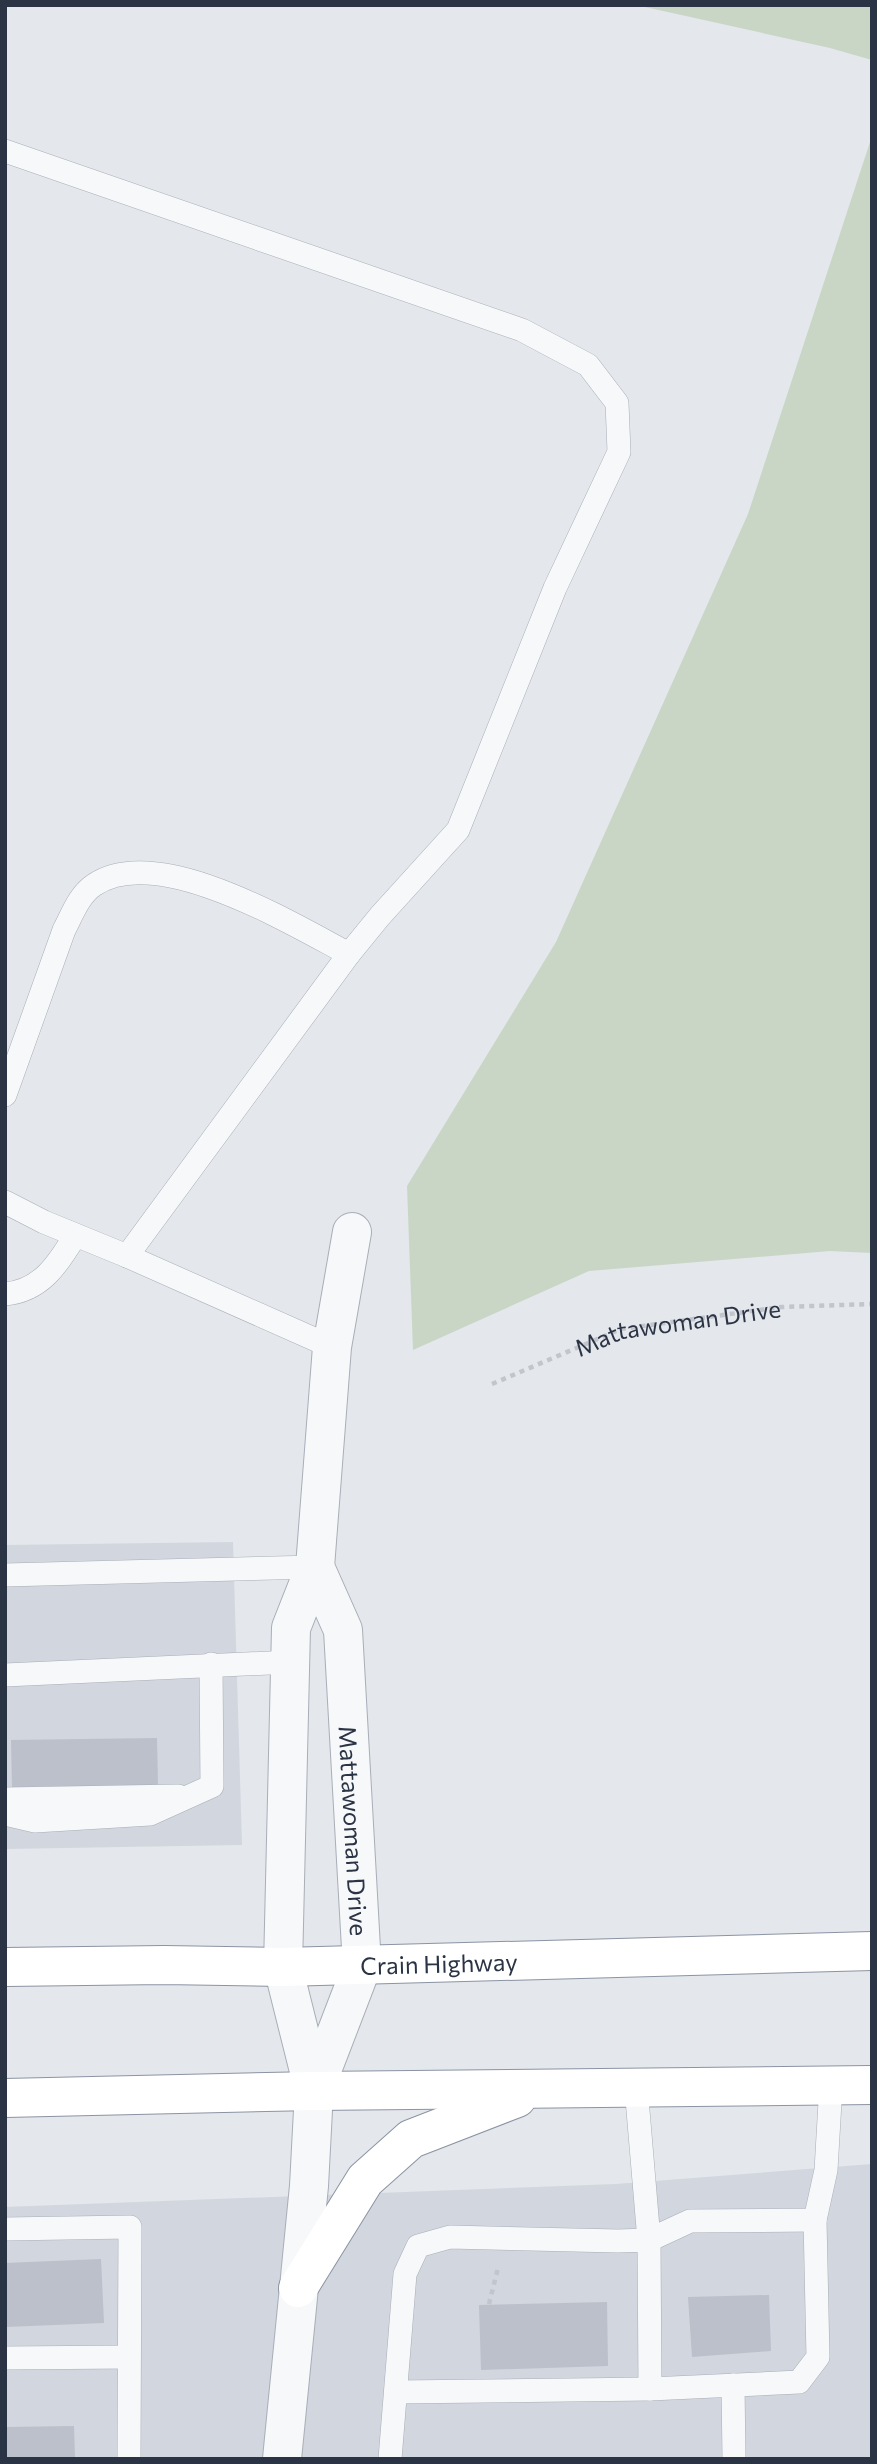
<svg xmlns="http://www.w3.org/2000/svg" width="877" height="2464" viewBox="0 0 877 2464" font-family="Commissioner,sans-serif">
	<rect width="100%" height="100%" fill="#e4e7ec"/>
	<g fill="#d2d6de">
		<polygon points="233,1542 242,1845 5,1849 5,1545"/>
		<polygon points="872,2164 872,2459 5,2459 5,2207 616,2184"/>
	</g>
	<g fill="#c9d6c5">
		<polygon points="636,5 872,5 872,60 830,48"/>
		<polygon points="872,136 872,1253 830,1251 589,1271 413,1350 407,1186 556,942 748,514"/>
	</g>
	<g fill="#bbc0ca">
		<polygon points="157,1738 158,1785 117,1786 117,1791 98,1786 12,1787 11,1740"/>
		<polygon points="101,2259 104,2323 5,2327 5,2263"/>
		<polygon points="769,2295 771,2351 692,2357 688,2297"/>
		<polygon points="607,2302 608,2366 481,2370 479,2305"/>
		<polygon points="74,2426 75,2459 5,2459 5,2427"/>
	</g>
	<g fill="none" stroke-linecap="round" stroke-linejoin="round">
		<g stroke="#a9aeb7" stroke-width="24">
			<g id="service">
				<polyline points="5,151 522,330 588,365 617,403 619,452 555,588 458,830 380,916 349,954 127,1256"/>
				<path d="M5 1095 64 930C72 915 79 895 94 885 157 842 290 923 349 954"/>
				<polyline points="5,1202 44,1222 127,1256 332,1347"/>
				<path d="M5 1294C41 1291 58 1264 75 1236"/>
				<polyline points="5,1575 315,1567"/>
				<polyline points="5,1675 291,1662"/>
				<polyline points="5,1799 178,1796"/>
				<polyline points="5,1814 35,1821 150,1814 212,1786 211,1664"/>
				<polyline points="636,2087 649,2240 690,2221 815,2220 826,2170 831,2085"/>
				<polyline points="5,2229 130,2227 129,2459"/>
				<polyline points="5,2358 129,2357"/>
				<polyline points="733,2385 734,2459"/>
				<polyline points="396,2392 650,2389"/>
				<polyline points="390,2459 405,2274 418,2246 450,2237 618,2241 649,2240 650,2389 799,2382 818,2357 815,2220"/>
			</g>
		</g>
		<g stroke="#a9aeb7" stroke-width="40">
			<g id="minor">
				<path id="s2" d="M315 1567 343 1630 362 1966"/>
				<polyline points="283,1967 291,1628 315,1567 332,1347 352,1232"/>
			</g>
		</g>
		<g stroke="#a9aeb7" stroke-width="40">
			<g id="tertiary">
				<polyline points="314,2091 362,1966"/>
				<polyline points="282,2459 309,2186 314,2091 283,1967"/>
			</g>
		</g>
		<g stroke="#8b94a3" stroke-width="40">
			<g id="trunk">
				<path id="s3" d="M5 1967 164 1965 283 1967 872 1951"/>
				<polyline points="5,2098 314,2091 872,2085"/>
				<polyline points="298,2288 365,2180 411,2139 517,2098"/>
			</g>
		</g>
		<g stroke="#c2c5cb" stroke-width="4.5" stroke-dasharray="5 5" stroke-linecap="butt">
			<path id="s1" d="M492 1384 621 1329 781 1307 872 1304"/>
			<polyline points="489,2304 498,2268"/>
		</g>
		<use href="#service" stroke="#f7f8fa" stroke-width="23"/>
		<use href="#minor" stroke="#f7f8fa" stroke-width="38"/>
		<use href="#tertiary" stroke="#f7f8fa" stroke-width="38"/>
		<use href="#trunk" stroke="#fff" stroke-width="38"/>
	</g>
	<g text-anchor="middle" dominant-baseline="central" stroke-width="5" stroke-linejoin="round" paint-order="stroke">
		<g font-size="24" fill="#2b3445" stroke="#f4f6f9">
			<text stroke="none"><textPath href="#s1" startOffset="196">Mattawoman Drive</textPath></text>
			<text stroke="none"><textPath href="#s2" startOffset="270">Mattawoman Drive</textPath></text>
			<text stroke="none"><textPath href="#s3" startOffset="434">Crain Highway</textPath></text>
		</g>
	</g>
	<rect width="877" height="2464" fill="none" stroke="#2b3445" stroke-width="14"/>
</svg>
